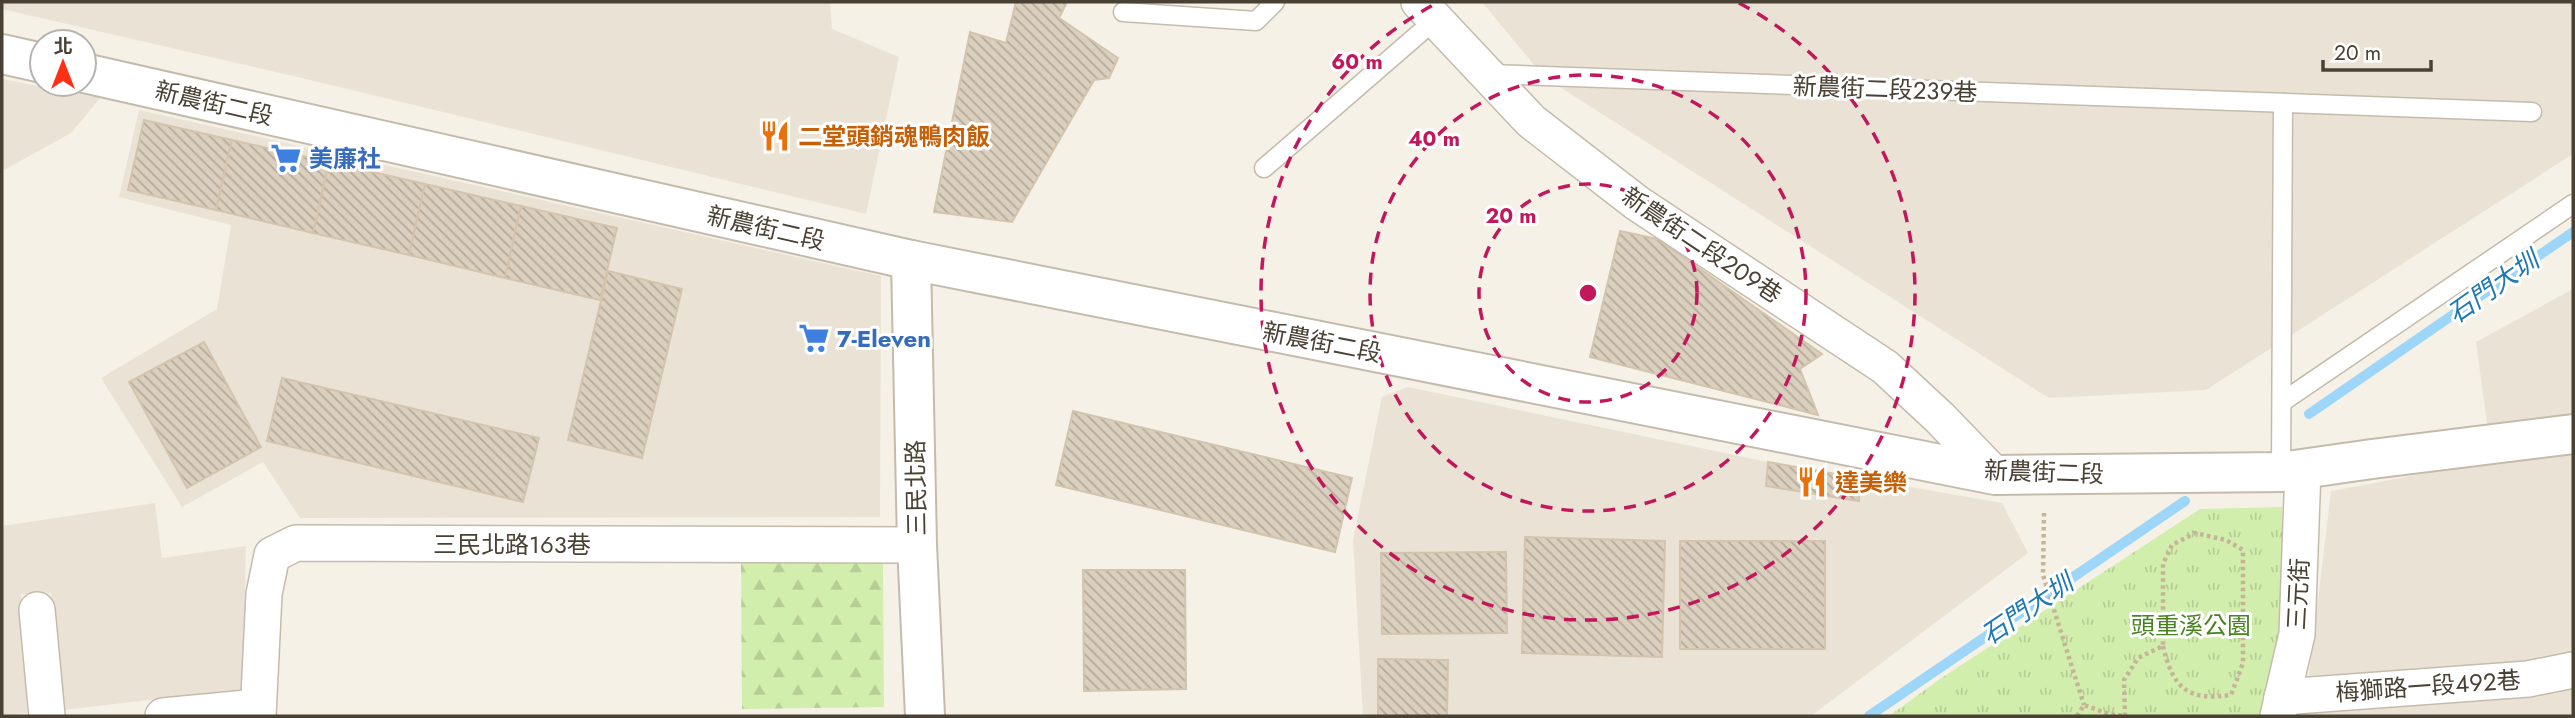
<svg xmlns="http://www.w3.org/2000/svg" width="2575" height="718" viewBox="0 0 2575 718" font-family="Jost,'Noto Sans TC',sans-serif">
	<defs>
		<pattern id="forest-firs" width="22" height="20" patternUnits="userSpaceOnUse" patternTransform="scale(1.75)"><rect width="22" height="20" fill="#d2eeac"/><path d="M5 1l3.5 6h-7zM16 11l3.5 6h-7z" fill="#b6cd95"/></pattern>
		<pattern id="park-tufts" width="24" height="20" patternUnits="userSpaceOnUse" patternTransform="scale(1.75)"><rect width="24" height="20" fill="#d2eeac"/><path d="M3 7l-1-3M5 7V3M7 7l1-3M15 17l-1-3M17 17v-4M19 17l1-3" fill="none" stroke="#b6cd95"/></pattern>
		<pattern id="building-back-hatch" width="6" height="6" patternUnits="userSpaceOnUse" patternTransform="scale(1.75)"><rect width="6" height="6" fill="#dbcfbe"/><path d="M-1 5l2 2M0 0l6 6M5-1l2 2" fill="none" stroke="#b4aa9b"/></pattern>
	</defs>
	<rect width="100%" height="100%" fill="#f5f1e7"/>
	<g fill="#eae3d5">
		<polygon points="2,2 830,2 832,29 899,57 866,214 306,79 2,9"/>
		<polygon points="1482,2 2573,2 2573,154 2206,390 2049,398 1544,77"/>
		<polygon points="2,79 100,98 71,133 2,171"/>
		<polygon points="139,110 881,276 880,517 300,518 263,462 182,507 101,378 217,309 231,225 119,197"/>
		<polygon points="2573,289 2573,716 2294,716 2309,675 2331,491 2492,461 2476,342"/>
		<polygon points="1408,387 1768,462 1766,486 1858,501 1859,478 2002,503 2028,553 1811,716 1363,716 1353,540 1382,397"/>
		<polygon points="155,503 162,558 246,546 243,689 64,710 51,593 21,594 27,713 2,715 2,526"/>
	</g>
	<polygon fill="url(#forest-firs)" points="883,562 884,707 742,709 741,563"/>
	<polygon fill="url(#park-tufts)" points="2282,507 2283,628 2279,681 2261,716 1889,716 1940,679 2200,509"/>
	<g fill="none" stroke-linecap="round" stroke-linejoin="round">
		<g stroke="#9dd6f9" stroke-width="10">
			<polyline points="2309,414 2573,232"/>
			<polyline points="1869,716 2185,501"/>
		</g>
	</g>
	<g fill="url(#building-back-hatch)" stroke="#d4c4ae" stroke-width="2">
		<polygon points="1016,2 1067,2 1059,18 1118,58 1109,78 1094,80 1012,222 934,212 970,32 1006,43"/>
		<polygon points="144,120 232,140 216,210 128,190"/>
		<polygon points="232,140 329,162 313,233 216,210"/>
		<polygon points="329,162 425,184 409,255 313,233"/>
		<polygon points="425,184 521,206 505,278 409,255"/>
		<polygon points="521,206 617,228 600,300 505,278"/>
		<polygon points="1620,231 1657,239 1822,354 1800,369 1818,415 1590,357"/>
		<polygon points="608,271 682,289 642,458 568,440"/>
		<polygon points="204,342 261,447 187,488 129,382"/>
		<polygon points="282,378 539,438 523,502 267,441"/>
		<polygon points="1073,411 1352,478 1335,552 1056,485"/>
		<polygon points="1768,462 1859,478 1859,501 1766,486"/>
		<polygon points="1525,537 1665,541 1662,657 1522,653"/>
		<rect x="1680" y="541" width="145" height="108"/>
		<polygon points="1506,552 1507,633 1382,634 1381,553"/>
		<polygon points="1083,570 1185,570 1186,689 1084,691"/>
		<polygon points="1378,659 1448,660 1447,716 1378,716"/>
	</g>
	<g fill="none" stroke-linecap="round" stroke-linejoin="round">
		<g stroke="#c5bbac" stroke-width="21">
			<g id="service">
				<polyline points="1123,12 1256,21 1275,2"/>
				<polyline points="1491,74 2532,112"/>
				<polyline points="1264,168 1436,19"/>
				<polyline points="2282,402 2573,204"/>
				<polyline points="2281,472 2283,103"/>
			</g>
		</g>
		<g stroke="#c5bbac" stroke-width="38">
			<g id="minor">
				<polyline points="1419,2 1531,121 1637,203 1885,367 1940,418 1995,475"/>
				<polyline points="37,610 47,716"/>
				<polyline points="2282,697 2528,679 2573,670"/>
				<polyline points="163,716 258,707"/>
				<polyline points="258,716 264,594 272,555 296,543 917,545"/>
				<polyline points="2278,716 2297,634 2303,469"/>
			</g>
		</g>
		<g stroke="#c5bbac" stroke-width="42">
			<g id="tertiary">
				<polyline points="2,54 42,63"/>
				<polyline points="84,73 911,260 1995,475 2281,472 2372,459 2573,434"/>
				<polyline points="911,260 917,545 925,716"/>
			</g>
		</g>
		<g stroke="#c6b498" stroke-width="4.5" stroke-dasharray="3.5 3.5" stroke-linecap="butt">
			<polyline points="2044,513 2043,575 2084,705"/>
			<polyline points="2077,716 2084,705 2109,714 2127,716"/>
			<path d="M2125 716 2124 680 2138 658 2163 646V564L2172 545 2195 533 2226 540 2243 550V663L2231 695C2188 701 2173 689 2163 646"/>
		</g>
		<use href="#service" stroke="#fff" stroke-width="18"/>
		<use href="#minor" stroke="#fff" stroke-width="35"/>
		<use href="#tertiary" stroke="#fff" stroke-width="38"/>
	</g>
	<g fill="none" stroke="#c2185b" stroke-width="3.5" stroke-dasharray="12 9">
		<circle cx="1588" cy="293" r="109"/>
		<circle cx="1588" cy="293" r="218"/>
		<path d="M1739 3A327 327 0 1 1 1437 3"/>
	</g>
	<defs>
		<g id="restaurant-bare" transform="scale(2.415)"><path d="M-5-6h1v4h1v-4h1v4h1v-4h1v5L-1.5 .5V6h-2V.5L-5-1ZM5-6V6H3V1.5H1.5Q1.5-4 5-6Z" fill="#e8710a" stroke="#fff" stroke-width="2.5" paint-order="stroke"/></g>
		<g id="supermarket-bare" transform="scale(2.415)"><path d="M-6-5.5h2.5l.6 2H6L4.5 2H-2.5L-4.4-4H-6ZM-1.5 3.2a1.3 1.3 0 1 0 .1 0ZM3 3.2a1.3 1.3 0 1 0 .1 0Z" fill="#3f7fe0" stroke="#fff" stroke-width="2.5" paint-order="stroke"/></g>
	</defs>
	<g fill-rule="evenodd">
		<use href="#restaurant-bare" x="775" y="136"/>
		<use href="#supermarket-bare" x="286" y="158"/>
		<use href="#supermarket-bare" x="814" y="338"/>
		<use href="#restaurant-bare" x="1812" y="482"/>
	</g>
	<g text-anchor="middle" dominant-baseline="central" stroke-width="6" stroke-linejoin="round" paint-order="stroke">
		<g font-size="24" fill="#4a4135" stroke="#fff">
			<text transform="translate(1885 89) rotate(2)">新農街二段239巷</text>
			<text transform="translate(214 103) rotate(13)">新農街二段</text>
			<text transform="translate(766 228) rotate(13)">新農街二段</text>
			<text transform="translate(1702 245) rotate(34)">新農街二段209巷</text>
			<text transform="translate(1322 342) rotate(11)">新農街二段</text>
			<text transform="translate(2044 472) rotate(2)">新農街二段</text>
			<text transform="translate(916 488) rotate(-91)">三民北路</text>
			<text x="512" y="544">三民北路163巷</text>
			<text transform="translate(2298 594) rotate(-87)">三元街</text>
			<text transform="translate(2428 686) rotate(-4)">梅獅路一段492巷</text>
		</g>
		<g font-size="24" font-weight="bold" fill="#c56008" stroke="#fff" text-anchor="start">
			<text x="798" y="136">二堂頭銷魂鴨肉飯</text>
			<text x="1835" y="482">達美樂</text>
		</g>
		<g font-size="24" font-weight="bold" fill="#366cbe" stroke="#fff" text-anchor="start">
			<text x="309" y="158">美廉社</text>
			<text x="837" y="338">7-Eleven</text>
		</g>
		<g font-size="24" fill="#498321" stroke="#fff">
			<text x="2191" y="625">頭重溪公園</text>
		</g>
		<g font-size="26" font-style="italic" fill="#1f78b1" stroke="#fff">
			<text transform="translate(2493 287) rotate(-35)">石門大圳</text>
			<text transform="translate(2027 609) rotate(-34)">石門大圳</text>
		</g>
	</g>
	<circle cx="1588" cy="293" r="10" fill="#c2185b" stroke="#fff" stroke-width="3.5"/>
	<g font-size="21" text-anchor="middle" font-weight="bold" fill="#c2185b" stroke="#fff" stroke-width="6" stroke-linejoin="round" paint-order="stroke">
		<text x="1357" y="69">60 m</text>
		<text x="1434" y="146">40 m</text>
		<text x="1511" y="223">20 m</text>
	</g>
	<rect width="2575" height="718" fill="none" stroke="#4a4135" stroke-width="7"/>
	<g transform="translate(63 63)"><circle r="33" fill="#ffffff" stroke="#b7b3ae" stroke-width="2"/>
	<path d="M0-5L12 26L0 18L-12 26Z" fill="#ff3115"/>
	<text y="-10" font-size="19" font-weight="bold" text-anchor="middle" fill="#4a4135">北</text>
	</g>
	<path d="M2323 60v10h108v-10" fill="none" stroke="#4a4135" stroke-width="3.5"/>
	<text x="2334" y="60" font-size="21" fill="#4a4135" stroke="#ffffff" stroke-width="5" paint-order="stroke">20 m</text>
</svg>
